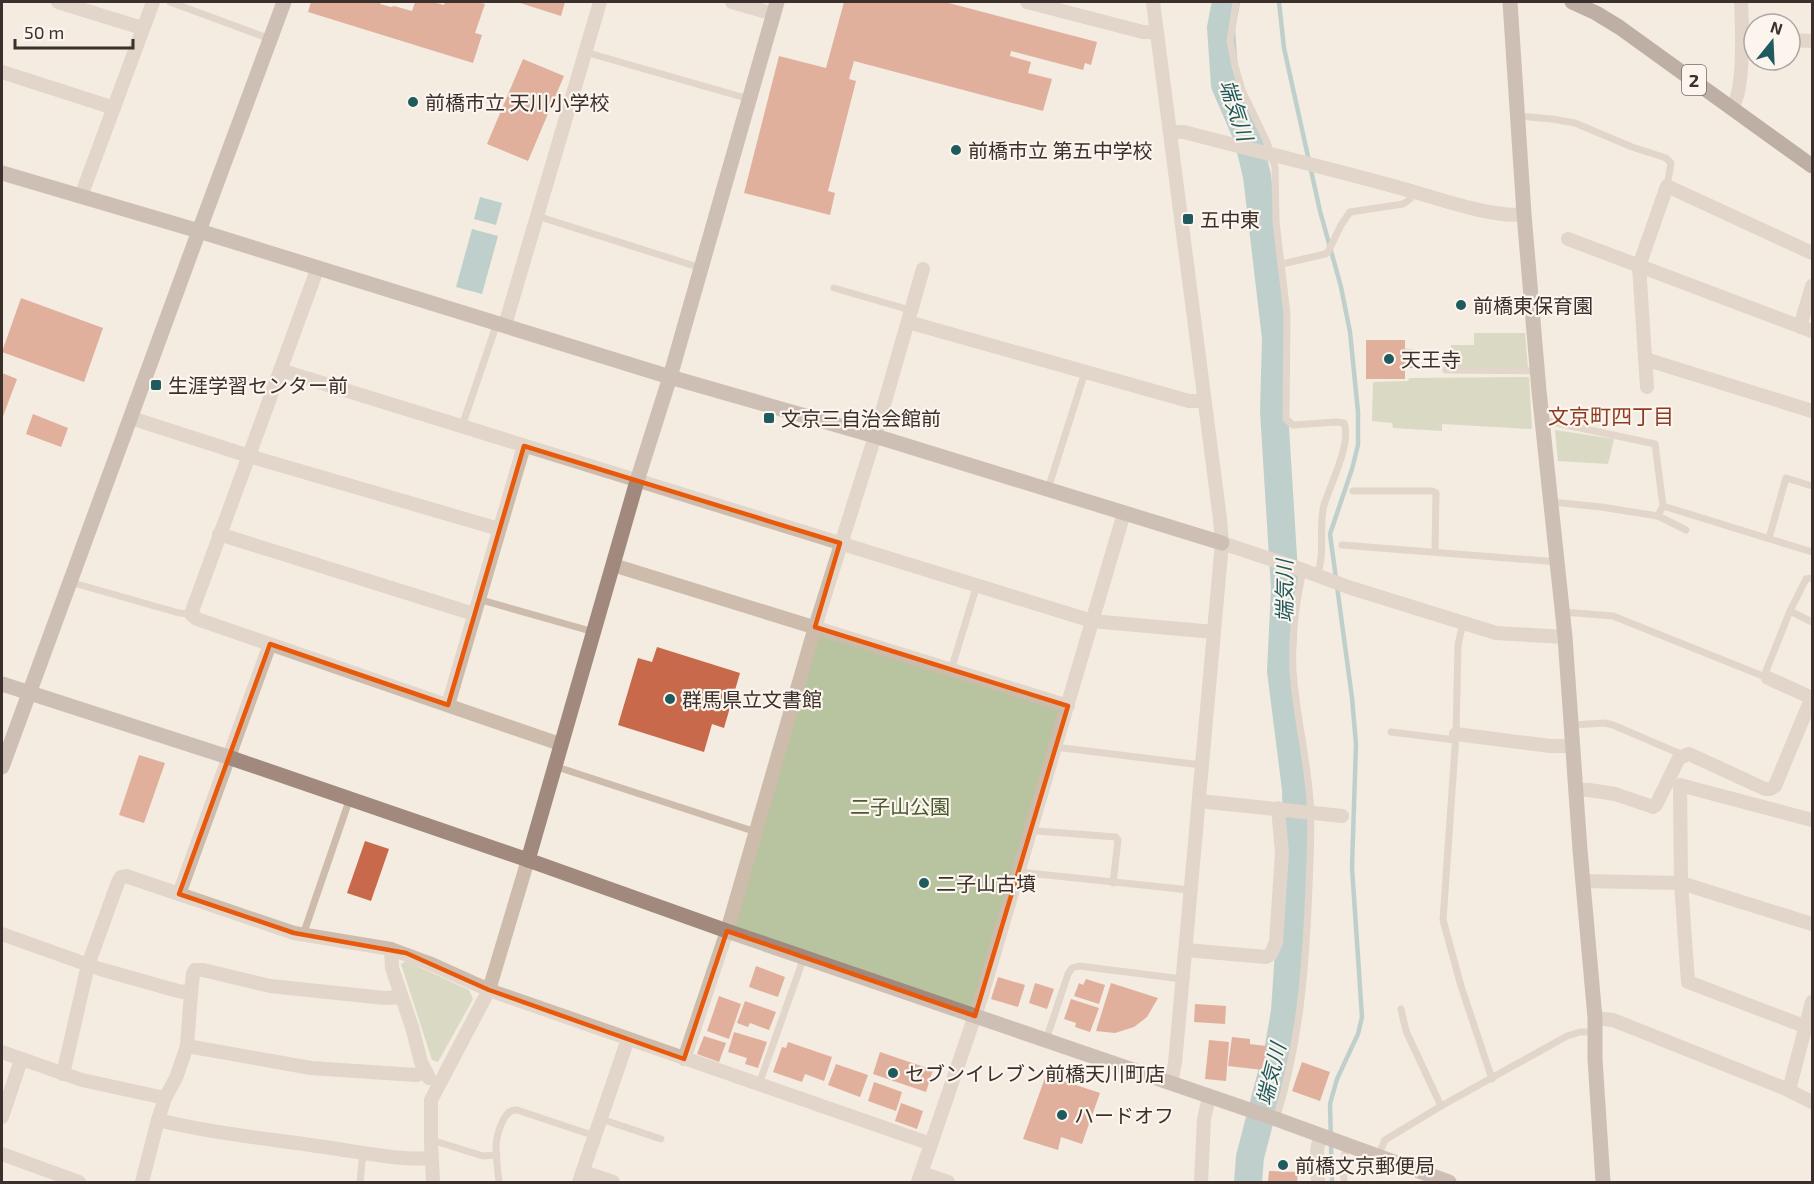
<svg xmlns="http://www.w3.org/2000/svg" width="1814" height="1184" viewBox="0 0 1814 1184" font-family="'Exo 2','Noto Sans JP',sans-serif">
	<rect width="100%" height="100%" fill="#f4ebe1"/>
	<g fill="#b8c4a0">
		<polygon points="1474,333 1525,333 1528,368 1451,367 1451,345 1474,345"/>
		<polygon points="1529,377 1532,429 1442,424 1442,431 1393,428 1392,423 1372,421 1373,382 1408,381 1409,378"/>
		<polygon points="1555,430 1614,439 1608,464 1558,461"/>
		<polygon points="815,627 1068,706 975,1016 727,931"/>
		<polygon points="406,961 469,990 473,999 438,1062 432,1060 401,964"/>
	</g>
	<g fill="#7fb0b2">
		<polygon points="480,197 502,203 496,225 474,219"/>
		<polygon points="472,229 498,236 482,294 456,287"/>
	</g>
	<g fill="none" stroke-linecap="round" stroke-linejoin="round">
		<polyline stroke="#7fb0b2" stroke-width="4.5" points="1279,2 1284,48 1320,211 1341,287 1350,332 1358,412 1358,445 1352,469 1330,534 1352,698 1356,744 1352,867 1362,1017 1358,1034 1337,1079 1330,1104 1332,1182"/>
		<polyline stroke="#7fb0b2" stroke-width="28" points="1226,2 1221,28 1225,85 1248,138 1257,176 1276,338 1274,411 1285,589 1281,671 1296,789 1297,833 1285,1011 1279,1046 1250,1157 1248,1182"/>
	</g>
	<g fill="#c8694b">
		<polygon points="311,2 381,2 380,4 391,7 394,6 412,11 415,2 433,2 444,5 445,2 477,2 485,4 475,33 482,35 473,63 308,12"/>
		<polygon points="517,2 565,2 561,16"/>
		<polygon points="844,2 945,2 1097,42 1091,65 1085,63 1083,70 1011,51 1010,56 1031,62 1028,73 1052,79 1043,111 854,61 849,79 856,81 828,191 835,193 830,215 744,193 779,56 826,68"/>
		<polygon points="523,59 564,76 528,161 487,144"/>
		<polygon points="21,298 103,328 84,382 2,352"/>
		<polygon points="1366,340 1405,340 1405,349 1413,349 1413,368 1405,368 1405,379 1366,379"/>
		<polygon points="2,373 17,379 2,419"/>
		<polygon points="33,414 68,428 61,447 26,434"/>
		<polygon points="657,647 740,673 724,728 712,724 704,752 618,725 638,658 652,662"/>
		<polygon points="139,755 165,763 144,823 119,815"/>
		<polygon points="365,841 389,849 371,901 347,893"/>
		<polygon points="756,966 785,977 778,997 749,987"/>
		<polygon points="998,977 1025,985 1018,1007 991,999"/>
		<polygon points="1086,979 1105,985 1099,1004 1074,996 1079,983 1083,985"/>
		<polygon points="1035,983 1054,989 1047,1009 1029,1003"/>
		<polygon points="1111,983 1158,998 1147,1017 1134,1027 1115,1033 1096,1031"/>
		<polygon points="719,996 741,1004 729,1039 707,1031"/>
		<polygon points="1071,999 1099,1008 1090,1032 1075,1027 1076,1023 1064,1019"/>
		<polygon points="745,1001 776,1012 769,1030 750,1023 748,1027 737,1023"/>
		<polygon points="1195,1004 1226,1006 1225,1024 1194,1022"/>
		<polygon points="734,1032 767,1042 758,1068 745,1064 747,1058 728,1052"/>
		<polygon points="704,1036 726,1043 719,1062 697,1054"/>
		<polygon points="1232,1037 1250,1039 1250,1044 1266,1046 1263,1070 1228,1066"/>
		<polygon points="1209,1040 1229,1042 1226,1081 1205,1079"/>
		<polygon points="788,1042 832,1057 824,1081 805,1074 802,1082 773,1072 782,1047 786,1048"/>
		<polygon points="880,1052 933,1070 926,1092 873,1074"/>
		<polygon points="1302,1062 1330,1072 1320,1101 1292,1091"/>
		<polygon points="836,1064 868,1075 860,1097 828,1085"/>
		<polygon points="1046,1075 1100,1093 1082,1144 1061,1137 1058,1150 1023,1139"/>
		<polygon points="874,1082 902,1092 896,1111 868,1101"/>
		<polygon points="901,1103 923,1111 917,1129 895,1121"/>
		<polygon points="1269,1171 1298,1172 1297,1182 1268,1182"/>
	</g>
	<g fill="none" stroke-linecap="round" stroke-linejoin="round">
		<g stroke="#cdbbac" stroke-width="7">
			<polyline points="170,2 270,39"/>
			<path d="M1236 2 1230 41 1235 66 1242 90 1267 142 1275 167 1276 222 1287 314 1286 419 1293 425 1337 422 1344 423C1352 443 1330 485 1324 505 1318 528 1326 553 1317 575"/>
			<polyline points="585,52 749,99"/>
			<polyline points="1518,116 1552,119 1575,123 1632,147 1666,158 1671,163 1667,186"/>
			<polyline points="537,216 701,268"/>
			<polyline points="1282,264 1325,254 1328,252 1341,225 1350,212 1403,204 1410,199 1412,191"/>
			<polyline points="834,288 910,310"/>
			<polyline points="1446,370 1538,371"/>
			<polyline points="1543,420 1655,444 1663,506"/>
			<polyline points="462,426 497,323"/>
			<polyline points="1048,489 1085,372"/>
			<polyline points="1353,491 1432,491 1436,493 1435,552"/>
			<polyline points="1552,502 1601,507 1658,516 1686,530"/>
			<polyline points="1658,516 1663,506 1812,552"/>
			<polyline points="1769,538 1786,478 1812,486"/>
			<polyline points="1342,545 1558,562"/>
			<polyline points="70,582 179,613 191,614"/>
			<polyline points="478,599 594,632"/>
			<polyline points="1790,611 1812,622"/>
			<polyline points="1563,612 1613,616 1768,678 1766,671 1790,611 1806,579 1812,578"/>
			<polyline points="1463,623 1458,645 1456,734 1443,920 1461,986 1492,1079"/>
			<polyline points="951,670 977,585"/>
			<polyline points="1572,725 1605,723 1613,725 1683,755"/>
			<polyline points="1391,732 1455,740"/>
			<polyline points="1055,747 1201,765"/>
			<polyline points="554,766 756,832"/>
			<polyline points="1031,829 1037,831 1116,837 1118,840 1113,883"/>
			<polyline points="1019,870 1028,873 1190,890"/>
			<polyline points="303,935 350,798"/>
			<polyline points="1401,1009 1406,1031 1441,1106"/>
			<polyline points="1046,1040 1068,974 1072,968 1079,966 1182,979"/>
			<polyline points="759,1084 804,957"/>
			<polyline points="601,1119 661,1139"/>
			<path d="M1276 1119C1300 1044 1306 965 1309 886 1310 857 1312 828 1310 800 1307 760 1298 722 1294 683 1290 646 1295 606 1303 570"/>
			<polyline points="431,1142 438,1142 483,1156 497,1155"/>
			<polyline points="1378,1156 1385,1140 1441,1106 1567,1036 1580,1032 1595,1032"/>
			<polyline points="360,1182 363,1152"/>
			<path d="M499 1182C498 1171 496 1160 496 1148 496 1137 503 1108 517 1110L595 1136"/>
			<polyline points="1344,1182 1343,1163 1347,1144"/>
		</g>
		<g stroke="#cdbbac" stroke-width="14">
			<polyline points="58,2 142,28"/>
			<polyline points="732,2 774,14"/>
			<polyline points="1027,2 1143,32 1157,32"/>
			<polyline points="1153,2 1220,519 1222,543 1175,1063 1171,1083"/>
			<polyline points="1790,40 1812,41"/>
			<polyline points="2,72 114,108"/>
			<path d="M1732 107C1745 91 1742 23 1741 2"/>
			<path d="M1171 132H1184C1256 151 1328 168 1400 188 1432 196 1493 219 1524 214"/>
			<polyline points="81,196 153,2"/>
			<polyline points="1568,239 1812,331"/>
			<polyline points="318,267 191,614 197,619 560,744"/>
			<polyline points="908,322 1189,401 1204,401"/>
			<polyline points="505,325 600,2"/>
			<polyline points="1800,327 1812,286"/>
			<polyline points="1645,359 1812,411"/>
			<polyline points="280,370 1092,621 1214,632"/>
			<polyline points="1647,387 1639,266 1667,186 1812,253"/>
			<polyline points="131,418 249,456 499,529"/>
			<polyline points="219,534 474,614"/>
			<polyline points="1222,543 1303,570 1348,587 1496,633 1565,637"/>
			<polyline points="613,565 1068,706"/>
			<polyline points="1768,678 1812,698"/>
			<polyline points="448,705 524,446"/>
			<polyline points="1456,734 1550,746 1573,746"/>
			<polyline points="1576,790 1589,790 1615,794 1653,807 1656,805 1679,758 1689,754 1765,789 1770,789 1775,786 1812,697"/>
			<polyline points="1199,801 1342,816"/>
			<polyline points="1812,820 1680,785 1681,883 1688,982 1812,1029"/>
			<polyline points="1583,881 1681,883 1812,924"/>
			<polyline points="179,894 270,644"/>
			<polyline points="2,934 100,969 178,991 191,993"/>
			<polyline points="391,949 392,968 412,1027 421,1062 429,1078"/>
			<polyline points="1186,950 1266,957 1271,954 1276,942 1282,853 1278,808"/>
			<polyline points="1595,1018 1613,1020 1784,1088 1812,1102"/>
			<polyline points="187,1046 311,1068 416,1075 425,1072"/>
			<polyline points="2,1052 82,1080 165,1098"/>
			<polyline points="684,1059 727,931 815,627 875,436 923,269"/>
			<polyline points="63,1074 88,965 118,882 121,877 126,876 294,933 391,949 429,963 489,990 931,1144"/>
			<polyline points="1789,1090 1812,1002"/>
			<polyline points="2,1117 21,1060"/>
			<path d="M158 1120C215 1134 273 1139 331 1148 359 1152 404 1161 431 1158"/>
			<polyline points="2,1154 79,1182"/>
			<polyline points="583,1172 613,1182"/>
			<polyline points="921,1173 948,1182"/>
			<polyline points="142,1182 158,1120 165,1098 176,1078 187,1046 191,993 193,974 195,970 203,970 270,986 385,998 401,997"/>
			<polyline points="433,1182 431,1142 431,1100 489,990 528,860"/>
			<polyline points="579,1182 628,1039"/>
			<polyline points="918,1182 982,995 1124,513"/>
			<polyline points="1201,1182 1204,1119 1209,1097"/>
			<polyline points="1318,1182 1317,1150 1320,1135"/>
		</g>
		<g stroke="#a18a7d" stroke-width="15">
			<polyline points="1510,2 1524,214 1539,391 1565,637 1580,850 1595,1018 1595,1059 1603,1182"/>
			<polyline points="2,173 199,231 284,2"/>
			<polyline points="2,684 228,757 528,860 727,931 1276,1119 1449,1182"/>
			<polyline points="2,767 199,231 670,377 875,436 1222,543"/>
			<polyline points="528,860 637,481 670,377 777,2"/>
		</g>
		<polyline stroke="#7d675c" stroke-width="15" points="1572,2 1596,13 1619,27 1812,166"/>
	</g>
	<path d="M0 0H1814V1184H0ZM524 446 840 543 815 627 1068 706 975 1016 727 931 684 1059 489 990 406 953 294 933 179 894 270 644 448 705Z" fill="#f4ebe1" fill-opacity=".55" fill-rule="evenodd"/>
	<path fill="none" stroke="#e8590c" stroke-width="4.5" stroke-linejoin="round" d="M524 446 840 543 815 627 1068 706 975 1016 727 931 684 1059 489 990 406 953 294 933 179 894 270 644 448 705Z"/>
	<g fill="#1f5a5e" stroke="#fbf5ee" stroke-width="2">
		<circle cx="413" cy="102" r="6"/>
		<circle cx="956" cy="150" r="6"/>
		<rect x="1182" y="213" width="12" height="12" rx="3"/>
		<circle cx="1461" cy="305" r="6"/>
		<circle cx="1389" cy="359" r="6"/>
		<rect x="150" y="379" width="12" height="12" rx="3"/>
		<rect x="763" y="412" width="12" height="12" rx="3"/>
		<circle cx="670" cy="699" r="6"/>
		<circle cx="924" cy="883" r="6"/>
		<circle cx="893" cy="1073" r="6"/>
		<circle cx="1062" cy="1115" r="6"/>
		<circle cx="1283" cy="1165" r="6"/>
	</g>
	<g text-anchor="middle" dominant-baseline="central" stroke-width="4.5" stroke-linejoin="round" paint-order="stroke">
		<rect fill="#fbf5ee" stroke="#756b66" stroke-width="1.5" x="1682" y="65" width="24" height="30" rx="4.5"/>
		<g font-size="18" font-weight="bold" fill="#3b302b">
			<text x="1694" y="80">2</text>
		</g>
		<g font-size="20" fill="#3b302b" stroke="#fbf5ee" text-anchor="start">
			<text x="425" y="102">前橋市立 天川小学校</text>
			<text x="968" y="150">前橋市立 第五中学校</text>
			<text x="1200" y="219">五中東</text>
			<text x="1473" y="305">前橋東保育園</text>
			<text x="1401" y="359">天王寺</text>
			<text x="168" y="385">生涯学習センター前</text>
			<text x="781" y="418">文京三自治会館前</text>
			<text x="682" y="699">群馬県立文書館</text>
			<text x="936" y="883">二子山古墳</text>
			<text x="905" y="1073">セブンイレブン前橋天川町店</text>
			<text x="1074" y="1115">ハードオフ</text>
			<text x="1295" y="1165">前橋文京郵便局</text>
		</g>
		<g font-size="20" fill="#4a5a2e" stroke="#fbf5ee">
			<text x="900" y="806">二子山公園</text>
		</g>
		<g font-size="21" font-style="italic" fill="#1f5a5e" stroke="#fbf5ee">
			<text transform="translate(1237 110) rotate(72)">端気川</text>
			<text transform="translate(1283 591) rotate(-90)">端気川</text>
			<text transform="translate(1270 1074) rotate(-76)">端気川</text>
		</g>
		<g font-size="21" fill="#8c3b22" stroke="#fbf5ee">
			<text x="1611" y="415">文京町四丁目</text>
		</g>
	</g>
	<rect width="1814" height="1184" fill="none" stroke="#3b302b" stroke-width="6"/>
	<g transform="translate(1772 42) rotate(18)"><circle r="28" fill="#fbf5ee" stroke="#aea6a0" stroke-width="1.5"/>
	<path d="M0-4.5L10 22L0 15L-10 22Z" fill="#1f5a5e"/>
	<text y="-9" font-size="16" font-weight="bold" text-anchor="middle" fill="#3b302b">N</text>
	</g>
	<path d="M15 39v9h118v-9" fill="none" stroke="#3b302b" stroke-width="3"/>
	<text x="24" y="39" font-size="18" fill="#3b302b" stroke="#fbf5ee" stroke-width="4.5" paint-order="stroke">50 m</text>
</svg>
